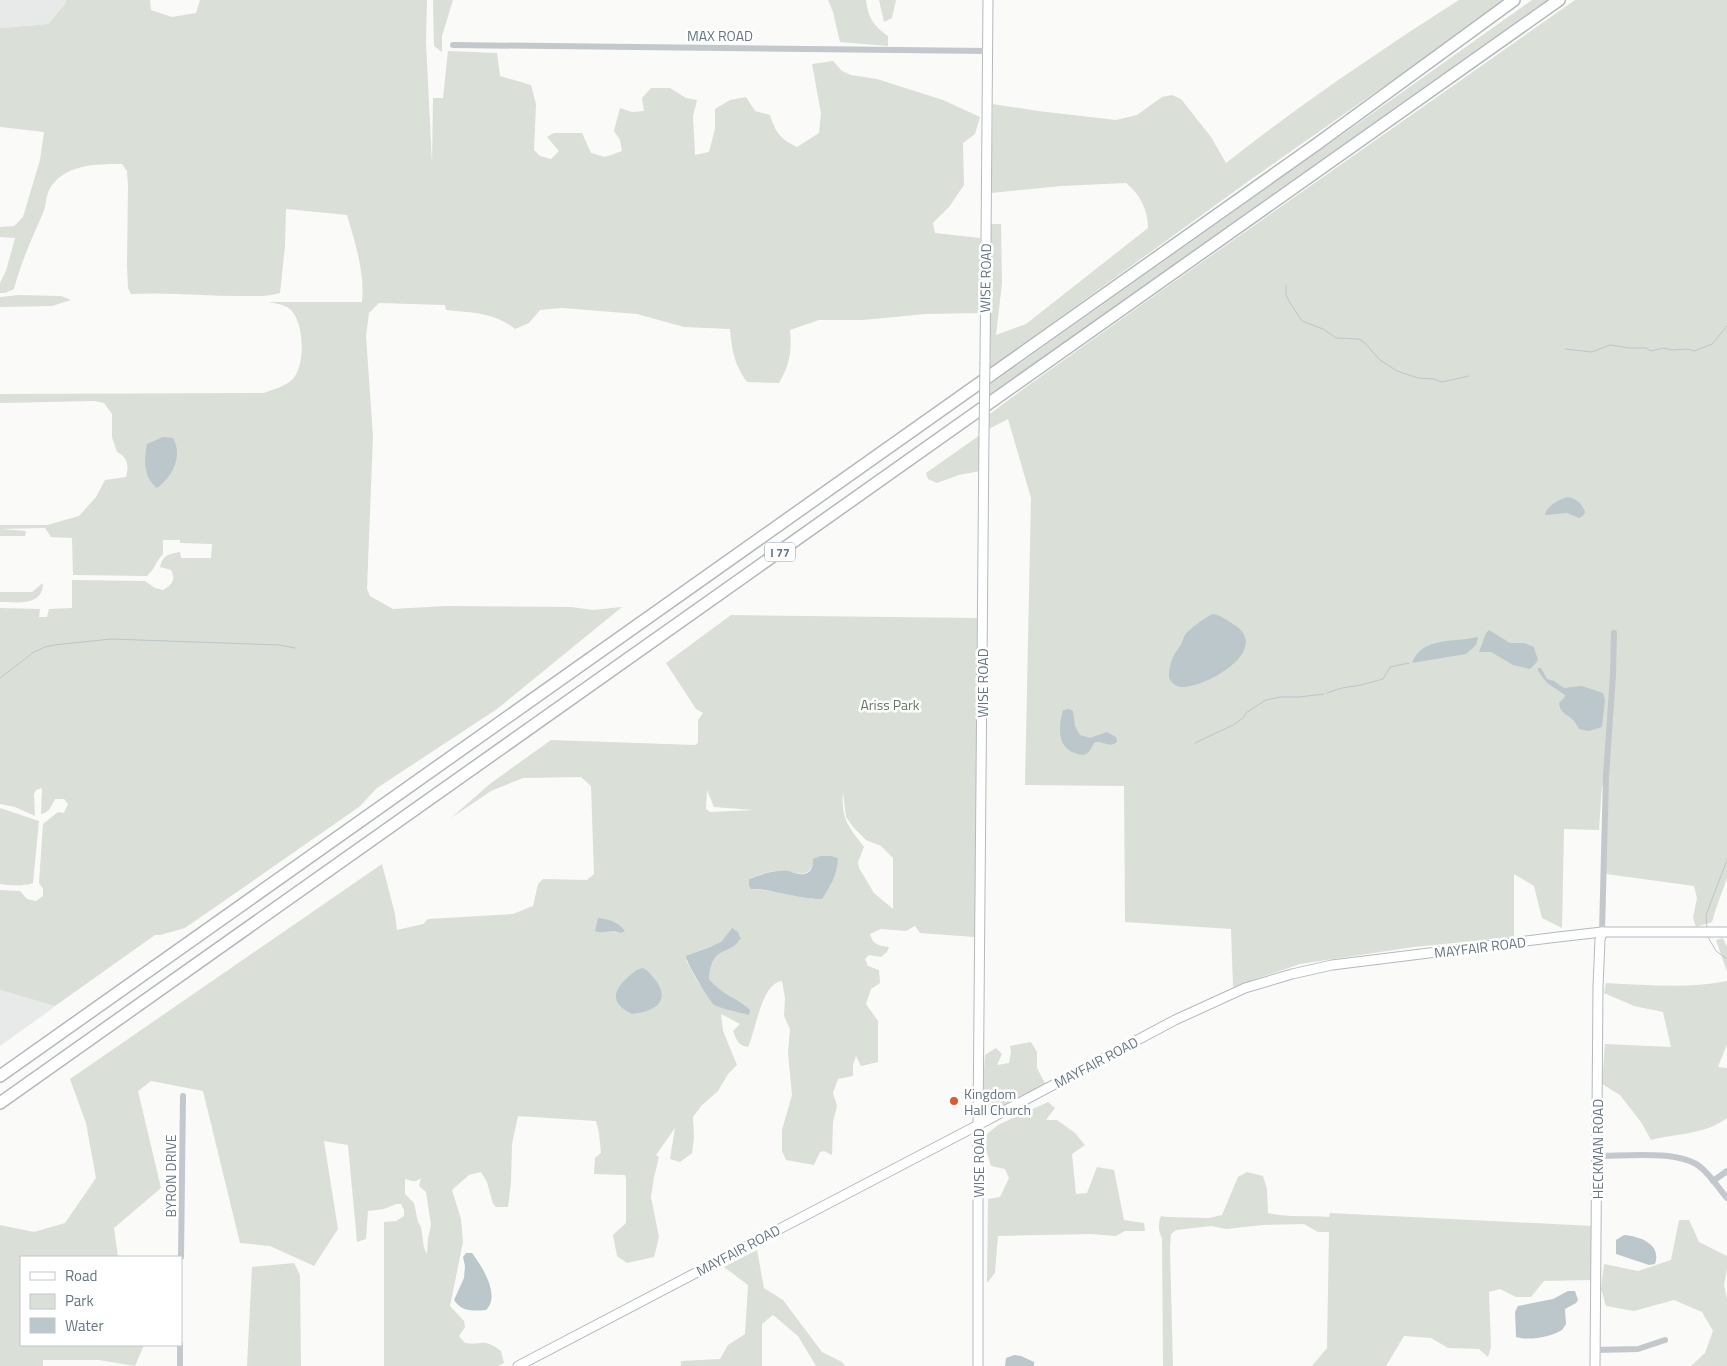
<svg xmlns="http://www.w3.org/2000/svg" width="1727" height="1366" viewBox="0 0 1727 1366" font-family="'Titillium Web',sans-serif">
	<rect width="100%" height="100%" fill="#fafaf8"/>
	<g fill="#e8e9e9">
		<polygon points="0,0 66,0 66,3 48,24 0,28"/>
		<polygon points="0,990 55,1006 53,1008 0,1046"/>
	</g>
	<g fill="#dadfd7" fill-rule="evenodd">
		<path d="M66 0H150L151 10 172 17 196 13 200 0H427L426 42 432 164 433 98H443L448 51 497 53 500 76 531 85 536 104 534 150 540 156 551 159 559 151 547 137 554 133H582L591 153 605 157 622 151 620 140 614 131 620 108 632 112 644 111 642 98 651 88H670L686 98 697 100 693 116 695 155 709 152 715 129V109L730 100 746 97 755 111 770 115C776 133 780 139 797 147L819 133 821 113 812 64 833 61 842 71 851 75 877 79 943 100 980 117 975 134 963 143 964 185 949 207 933 223 935 233 980 238 981 313 925 314 863 320H819L790 330C792 351 790 364 779 383L747 382C734 363 732 351 730 329L684 327 637 314 562 308 540 310 529 323 515 329C494 312 472 313 446 310L445 305 379 303 369 313 366 336 373 436 367 589 370 596 393 609 446 606 571 607 593 610 622 607 497 709 377 788 359 807 185 928 160 935H155L55 1006 0 990V890L20 891 27 899 36 901 43 896V889L39 883 43 824 58 812 64 813 68 804 64 799H55C52 805 49 813 41 814L42 788 36 790 34 794 35 816 15 807 0 804V608L40 609 39 617H47L49 609 72 608V580L145 581 155 588 163 590C172 585 176 580 171 570L160 567C163 555 169 554 180 552L181 558H211L212 544 180 543V540H163V554C155 562 156 568 147 576L73 575 72 538 51 537 45 528 1 529 26 531 25 536H0V525H47L79 516 96 497 105 480 126 477C129 466 128 457 117 452L112 437V414L104 403 95 401 0 403V394L264 393C274 389 286 386 293 379 306 365 305 317 287 307 281 304 273 303 268 302H362C365 273 355 242 347 215L286 209 285 246 280 293C268 297 255 296 242 296 205 296 168 292 131 294L128 288 127 266 128 186 127 171 122 164C96 164 63 164 49 190 46 197 46 206 43 213 32 238 21 262 14 289L5 293H0V283L6 271 15 238 0 237V227L14 226 23 217 31 190 40 160 44 132 0 127V28L48 24 66 3Z"/>
		<polygon points="433,0 453,0 442,36 442,52 434,46"/>
		<path d="M828 0H866C868 18 874 26 888 36V46L840 42 833 12Z"/>
		<polygon points="879,0 896,0 892,18 884,22"/>
		<path d="M1459 0H1507L1253 178 990 368V224H1001L1002 283 996 335 1026 324 1148 228C1148 210 1140 194 1126 183L1061 186 991 193 993 104 1038 111 1116 120 1137 115 1162 97 1172 95 1181 99 1211 137 1226 163C1301 104 1379 51 1459 0Z"/>
		<polygon points="1532,0 1547,0 988,396 988,386"/>
		<path d="M1575 0H1727V878C1722 893 1716 907 1712 922L1696 927 1693 918 1697 898 1694 886 1606 874 1608 794 1602 785 1599 830 1564 829 1562 928 1542 918 1534 886 1514 874V937L1414 947 1300 964 1233 987 1231 929 1125 922 1124 786 1025 785 1031 498 1008 419 987 430V416L1033 382 1168 286Z"/>
		<polygon points="19,295 61,296 71,300 52,306 0,307 0,297"/>
		<polygon points="980,435 980,471 959,475 937,483 928,479 926,473"/>
		<path d="M43 583C43 607 16 602 0 602V592H32Z"/>
		<path d="M731 615 977 618 975 937 920 933 915 926 906 931 881 929 870 934C873 945 879 946 889 947L887 952 881 957 869 955 865 959 868 966 879 970 880 983 871 989 866 1004 878 1021V1062L861 1066 856 1056 853 1065V1076L838 1079 833 1093 837 1106 833 1122 832 1155 824 1151 820 1152 814 1165 786 1160 782 1151V1130L792 1095 788 1053 790 1029 784 1016 785 998 782 981C761 983 756 1031 748 1047 738 1046 736 1039 733 1031L740 1024 721 1014 723 1031 737 1065 728 1074 718 1091 702 1105 693 1117 694 1137 692 1153 680 1162 670 1159 675 1128 656 1155 659 1157 654 1177 651 1197 659 1237 654 1257 627 1263 617 1256 613 1235 626 1223V1178L625 1175 594 1174 595 1158 601 1153 599 1133 596 1121 518 1116 512 1144 511 1182 508 1207H496L493 1204 487 1182 481 1172 469 1175 452 1190 461 1219 463 1242 450 1306 464 1321 465 1327 459 1336 465 1343C484 1346 481 1337 501 1351L504 1363 498 1366H384V1222L396 1221 404 1216V1210L401 1204H396L384 1209 368 1211 366 1239 357 1242 348 1145 324 1141 338 1229 314 1266 270 1246 240 1243 203 1091 151 1081 138 1091 161 1188 114 1228 118 1257H21V1345H144L135 1366 99 1360H43V1366H0V1225L34 1232 65 1223 96 1178 86 1123 70 1079 382 864 395 914 397 930 423 924 428 919 513 914 533 906 538 884 543 879 587 880 594 874 591 786 581 777 523 778 491 791 451 818 491 783 551 740 695 745 698 743V720L703 713 696 709 666 663ZM707 790 714 807 754 810 710 812 706 809ZM843 792 846 817 854 828 866 840 881 846 893 858V909L874 893 859 868 858 862 864 847C848 826 841 819 843 792ZM820 856H832L838 858 813 899 780 892 751 889 750 878C760 875 768 871 778 871 795 870 810 883 814 859ZM738 932 741 937C728 958 713 942 709 979L718 990 731 997 738 1012 714 1005 696 979 686 960ZM421 1178 419 1186 426 1192 431 1225 428 1238 427 1254 424 1248 421 1227 418 1222 414 1203 405 1194V1179C413 1181 414 1183 421 1178Z"/>
		<path d="M0 808 39 821 33 883C22 887 11 885 0 884Z"/>
		<polygon points="1723,938 1727,947 1727,972 1716,940"/>
		<path d="M1727 981V1044L1718 1067 1727 1068V1118C1704 1135 1677 1133 1651 1140L1641 1122 1620 1095 1602 1084 1605 1044 1671 1047 1663 1012 1634 1006 1604 993 1606 983C1646 985 1688 989 1727 981Z"/>
		<polygon points="1031,1042 1037,1052 1037,1068 1046,1085 1000,1108 987,1108 982,1098 985,1055 996,1048 1002,1054 997,1065 1009,1063 1011,1052 1010,1046"/>
		<polygon points="1048,1102 1055,1108 1046,1120 1057,1120 1075,1133 1085,1145 1072,1154 1076,1194 1087,1193 1097,1167 1114,1170 1124,1220 1144,1223 1145,1231 1125,1231 1116,1236 1090,1234 998,1236 995,1273 987,1283 988,1199 1000,1197 1009,1178 1005,1169 991,1166 986,1150 987,1134 998,1125"/>
		<path d="M1247 1172 1263 1176 1267 1189 1268 1213C1287 1218 1309 1215 1329 1217L1330 1213 1593 1226 1592 1280 1544 1281 1531 1297H1516L1500 1289 1489 1292 1491 1347 1488 1357 1479 1349 1448 1348 1431 1338 1404 1336 1386 1366H1312L1327 1348 1329 1232H1318L1304 1224 1263 1225 1226 1229 1211 1226 1176 1230 1171 1234 1170 1248 1173 1366H1163L1162 1238C1158 1231 1158 1223 1161 1216L1167 1217 1209 1218 1222 1215 1238 1177Z"/>
		<polygon points="1679,1220 1689,1220 1699,1242 1727,1256 1727,1269 1724,1285 1727,1300 1727,1366 1691,1366 1705,1353 1713,1331 1702,1312 1674,1300 1634,1311 1606,1306 1601,1289 1604,1264 1638,1271 1671,1260"/>
		<polygon points="757,1250 764,1288 783,1300 822,1352 842,1362 845,1366 816,1366 798,1336 773,1315 762,1324 762,1366 681,1366 681,1361 720,1359 728,1345 745,1334 748,1285 724,1267"/>
		<polygon points="294,1263 300,1275 301,1366 247,1366 252,1267"/>
	</g>
	<g fill="#bbc7cb">
		<path d="M163 437 173 438C183 456 173 476 157 488 143 477 144 460 147 444Z"/>
		<path d="M1568 497C1577 499 1582 504 1585 512L1583 516 1579 518 1567 513 1545 515C1546 506 1560 499 1568 497Z"/>
		<path d="M1213 614C1220 615 1227 620 1233 624 1274 649 1206 688 1181 687 1175 686 1172 683 1169 678 1169 665 1172 656 1180 646 1183 642 1183 638 1185 635 1188 630 1207 616 1213 614Z"/>
		<path d="M1489 630 1510 643H1524L1534 647C1536 660 1543 657 1530 669L1513 665 1491 652H1479L1486 633Z"/>
		<path d="M1477 637 1478 638 1476 645 1466 654 1412 663C1422 636 1454 643 1477 637Z"/>
		<path d="M1538 668H1541L1547 679 1554 681 1564 688 1582 686 1603 693 1605 700 1602 727 1589 731 1579 729C1577 726 1576 723 1574 721 1567 713 1561 715 1559 703L1564 698 1565 695 1547 683 1538 671Z"/>
		<path d="M1069 709 1073 711 1075 726 1080 735 1090 738 1107 732 1116 737 1117 742C1109 749 1103 740 1095 742 1092 746 1090 752 1086 754 1082 756 1078 754 1075 753 1056 747 1059 725 1063 710Z"/>
		<path d="M820 856H832L838 858C837 875 831 885 822 899 798 899 775 889 751 889L749 886V879C762 874 773 870 788 871 792 872 799 875 804 874 812 873 813 865 813 859Z"/>
		<path d="M598 918C609 919 618 922 625 931L621 933C610 928 606 935 595 931Z"/>
		<path d="M732 928 738 932 741 938C728 958 712 943 709 979 722 995 736 997 750 1010L749 1015C742 1013 719 1008 714 1005 709 1000 686 963 686 956L708 948 722 941Z"/>
		<path d="M643 968C649 971 653 977 657 982 671 1004 651 1012 632 1014 612 1004 611 993 627 978 632 974 636 969 643 968Z"/>
		<path d="M1624 1235C1639 1236 1662 1244 1655 1264L1649 1265 1616 1254V1240Z"/>
		<path d="M466 1253H472C482 1266 501 1296 486 1310 472 1311 462 1312 454 1300L464 1278 465 1266 463 1257Z"/>
		<path d="M1568 1291H1575L1578 1300 1576 1303 1565 1309 1566 1324 1562 1330C1551 1337 1528 1341 1516 1337L1515 1312 1518 1306 1553 1299Z"/>
		<polygon points="1014,1355 1021,1356 1034,1362 1034,1366 1005,1366 1006,1358"/>
	</g>
	<g fill="none" stroke-linecap="round" stroke-linejoin="round">
		<g stroke="#bbc7cb" stroke-width="1">
			<polyline points="1286,285 1286,295 1289,301 1302,321 1323,329 1336,338 1359,339 1365,343 1380,360 1397,371 1418,378 1434,379 1442,382 1469,376"/>
			<polyline points="1565,349 1592,352 1610,345 1630,348 1646,348 1651,351 1663,348 1672,350 1688,349 1694,351 1712,344 1727,326"/>
			<polyline points="0,678 34,652 45,647 54,645 111,639 279,645 295,648"/>
			<polyline points="1327,693 1342,688 1361,685 1383,679 1390,667 1409,663"/>
			<polyline points="1195,743 1233,725 1243,718 1247,712 1266,700 1280,697 1299,697 1324,694"/>
			<polyline points="1707,928 1706,915 1727,860"/>
			<polyline points="1708,937 1716,951 1727,959"/>
		</g>
		<g stroke="#b3babf" stroke-width="11">
			<g id="secondary">
				<polyline points="985,362 988,0"/>
				<polyline points="518,1366 978,1125 1175,1020 1245,988 1292,974 1332,965 1558,937 1602,932 1727,932"/>
				<polyline points="978,1366 978,1125 984,433"/>
				<polyline points="1595,1366 1598,986 1600,940 1602,932"/>
			</g>
		</g>
		<g stroke="#b4b9bd" stroke-width="14">
			<g id="highway">
				<polyline points="0,1076 991,375 1317,144 1514,0"/>
				<polyline points="0,1103 1559,0"/>
			</g>
		</g>
		<g stroke="#c3c8cc" stroke-width="6">
			<polyline points="453,45 987,51"/>
			<polyline points="1602,932 1606,776 1613,675 1614,633"/>
			<path d="M1597 1156C1625 1156 1677 1150 1699 1166 1711 1175 1718 1188 1727 1198"/>
			<polyline points="1713,1181 1727,1171"/>
			<polyline points="181,1257 183,1096"/>
			<polyline points="1595,1350 1638,1349 1665,1340"/>
			<polyline points="180,1366 180,1345"/>
		</g>
		<use href="#secondary" stroke="#fff" stroke-width="9"/>
		<use href="#highway" stroke="#fff" stroke-width="11"/>
		<g stroke="#b3babf" stroke-width="11" stroke-linecap="butt">
			<polyline id="secondary-bridge" points="984,433 985,362"/>
		</g>
		<use href="#secondary-bridge" stroke="#fff" stroke-width="9"/>
	</g>
	<circle fill="#e4572e" stroke="#fff" stroke-width="2" cx="954" cy="1101" r="5"/>
	<g text-anchor="middle" dominant-baseline="central" stroke-width="5" stroke-linejoin="round" paint-order="stroke">
		<rect fill="#fff" stroke="#939fa8" stroke-width="1" x="765" y="542.5" width="30" height="19" rx="4"/>
		<g font-size="12" font-weight="bold" fill="#657683">
			<text x="780" y="552">I 77</text>
		</g>
		<g font-size="14" fill="#657683" stroke="#fff">
			<text x="720" y="35">MAX ROAD</text>
			<text transform="translate(985 278) rotate(-89)">WISE ROAD</text>
			<text transform="translate(982 683) rotate(-90)">WISE ROAD</text>
			<text transform="translate(1480 947) rotate(-7)">MAYFAIR ROAD</text>
			<text transform="translate(1096 1062) rotate(-28)">MAYFAIR ROAD</text>
			<text transform="translate(1597 1149) rotate(-90)">HECKMAN ROAD</text>
			<text transform="translate(978 1163) rotate(-90)">WISE ROAD</text>
			<text transform="translate(170 1176) rotate(-90)">BYRON DRIVE</text>
			<text transform="translate(738 1250) rotate(-28)">MAYFAIR ROAD</text>
		</g>
		<g font-size="14" fill="#687a64" stroke="#fff">
			<text x="890" y="704">Ariss Park</text>
		</g>
		<g font-size="14" fill="#657683" stroke="#fff" text-anchor="start">
			<text x="964" y="1093">Kingdom<tspan x="964" dy="16">Hall Church</tspan></text>
		</g>
	</g>
	<rect x="20" y="1256" width="162" height="90" fill="#ffffff" stroke="#c1c8cd"/>
	<rect x="30" y="1272" width="25" height="8" fill="#ffffff" stroke="#c1c8cd"/>
	<text x="65" y="1281" font-size="15" fill="#657683">Road</text>
	<rect x="30" y="1294" width="25" height="15" fill="#dadfd7" stroke="#c1c8cd"/>
	<text x="65" y="1306" font-size="15" fill="#657683">Park</text>
	<rect x="30" y="1318" width="25" height="15" fill="#bbc7cb" stroke="#c1c8cd"/>
	<text x="65" y="1331" font-size="15" fill="#657683">Water</text>
</svg>
